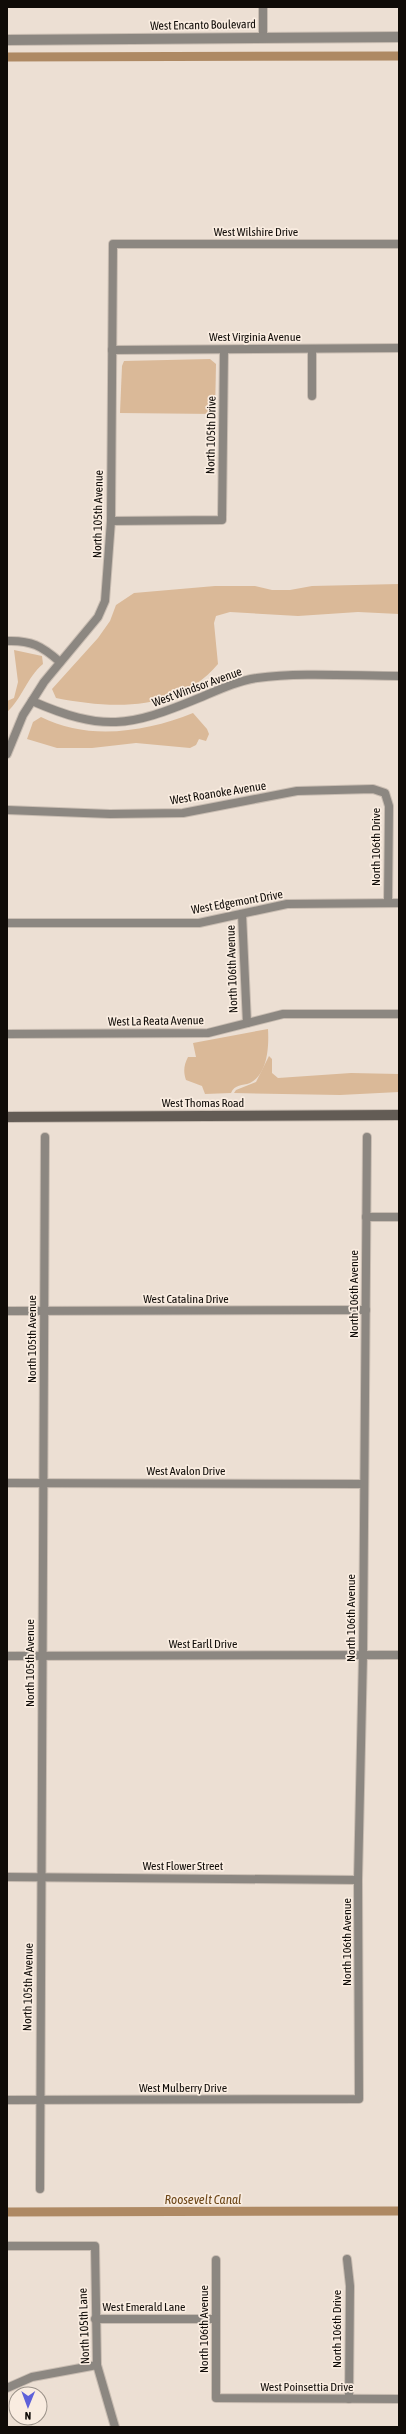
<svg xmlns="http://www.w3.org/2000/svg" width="406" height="2434" viewBox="0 0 406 2434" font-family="'Asap Condensed',sans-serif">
	<rect width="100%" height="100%" fill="#ecdfd3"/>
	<g fill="#dab998">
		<polygon points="210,359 216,364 215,414 120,413 122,366 124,361"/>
		<path d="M399 584V614L358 612 298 616 230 612 216 616 214 623 218 664C178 712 112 709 56 698L52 689 98 638 110 621 116 605 134 593 215 586H255L272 590H290L312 586Z"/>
		<path d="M14 650 42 656 43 664C27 677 22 699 7 712V701L14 698 18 682Z"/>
		<path d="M193 713 207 729 209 734 206 741 199 739 196 745 190 748 136 743 92 748H57L27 739 33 722 41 717C88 741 146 732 193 713Z"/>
		<path d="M268 1029C269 1046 268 1074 250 1083 242 1086 235 1084 231 1093L205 1094 202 1086 186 1080C183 1071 184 1065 188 1057H196L193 1043Z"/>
		<polygon points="269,1056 272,1059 272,1073 278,1078 351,1073 399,1074 399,1092 340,1095 234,1093 236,1090 256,1082"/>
	</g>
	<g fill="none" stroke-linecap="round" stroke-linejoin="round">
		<g stroke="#ae8963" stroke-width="9">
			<polyline points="7,57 399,56"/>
			<polyline points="7,2212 399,2211"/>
		</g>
		<g stroke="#c9bdb2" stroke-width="10">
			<g id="minor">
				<polyline points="263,7 263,37"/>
				<polyline points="112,350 399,348"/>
				<polyline points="312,396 312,349"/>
				<polyline points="111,521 222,520 224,350"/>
				<path d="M7 641C31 640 42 646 60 662"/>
				<path d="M32 701C103 732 129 727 199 698 218 690 237 681 257 678 300 672 355 676 399 676"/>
				<polyline points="7,754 23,715 32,701 44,682 98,617 105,601 111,521 113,244 399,244"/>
				<polyline points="7,810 110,814 183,813 297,791 373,789 385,793 389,806 388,903"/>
				<polyline points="242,914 247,1023"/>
				<polyline points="7,923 199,923 287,904 399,903"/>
				<polyline points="7,1034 208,1033 283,1014 399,1014"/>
				<polyline points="366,1217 399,1217"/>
				<polyline points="7,1311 366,1310"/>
				<polyline points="7,1483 364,1484"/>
				<polyline points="7,1656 399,1655"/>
				<polyline points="7,1877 358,1880"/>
				<polyline points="7,2100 359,2099 358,1880 363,1655 367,1137"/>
				<polyline points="40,2189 45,1137"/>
				<polyline points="7,2246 95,2246 97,2365 115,2427"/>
				<polyline points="347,2259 350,2286 349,2399"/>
				<polyline points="216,2260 216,2398 399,2399"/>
				<polyline points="95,2319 216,2319"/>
				<polyline points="7,2388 32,2377 97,2365"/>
			</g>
		</g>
		<g stroke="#c9bdb2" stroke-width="12">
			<polyline id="tertiary" points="7,40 399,37"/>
		</g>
		<g stroke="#c9bdb2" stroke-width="12">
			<polyline id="secondary" points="7,1117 399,1115"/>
		</g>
		<use href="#minor" stroke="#8c8781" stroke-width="8"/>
		<use href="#tertiary" stroke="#8c8781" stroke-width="10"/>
		<use href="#secondary" stroke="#635c55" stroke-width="10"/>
	</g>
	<g text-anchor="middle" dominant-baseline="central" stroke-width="3.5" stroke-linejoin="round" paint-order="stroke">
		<g font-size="12" fill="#0f0b07" stroke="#f9ece0">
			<text transform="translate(203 25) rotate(-1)">West Encanto Boulevard</text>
			<text x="256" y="232">West Wilshire Drive</text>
			<text x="255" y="337">West Virginia Avenue</text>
			<text transform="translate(211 435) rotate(-89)">North 105th Drive</text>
			<text transform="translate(98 514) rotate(-89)">North 105th Avenue</text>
			<text transform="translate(197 687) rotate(-20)">West Windsor Avenue</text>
			<text transform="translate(218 793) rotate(-9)">West Roanoke Avenue</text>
			<text transform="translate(376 847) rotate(-90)">North 106th Drive</text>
			<text transform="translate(237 902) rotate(-10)">West Edgemont Drive</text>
			<text transform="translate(232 969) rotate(-92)">North 106th Avenue</text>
			<text transform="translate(156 1021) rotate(-1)">West La Reata Avenue</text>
			<text x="203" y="1103">West Thomas Road</text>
			<text transform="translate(354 1294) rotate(-90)">North 106th Avenue</text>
			<text x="186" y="1299">West Catalina Drive</text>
			<text transform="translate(32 1339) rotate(-90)">North 105th Avenue</text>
			<text x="186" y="1471">West Avalon Drive</text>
			<text transform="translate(351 1618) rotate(-90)">North 106th Avenue</text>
			<text x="203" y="1644">West Earll Drive</text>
			<text transform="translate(30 1663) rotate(-90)">North 105th Avenue</text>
			<text x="183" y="1866">West Flower Street</text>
			<text transform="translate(347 1942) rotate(-90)">North 106th Avenue</text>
			<text transform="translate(28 1987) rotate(-89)">North 105th Avenue</text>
			<text x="183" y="2088">West Mulberry Drive</text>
			<text x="144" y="2307">West Emerald Lane</text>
			<text transform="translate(84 2326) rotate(-92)">North 105th Lane</text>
			<text transform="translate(204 2329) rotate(-90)">North 106th Avenue</text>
			<text transform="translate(337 2329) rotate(-90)">North 106th Drive</text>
			<text x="307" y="2387">West Poinsettia Drive</text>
		</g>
		<g font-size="13" font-style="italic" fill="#6c4617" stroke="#f9ece0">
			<text x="203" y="2199">Roosevelt Canal</text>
		</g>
	</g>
	<rect width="406" height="2434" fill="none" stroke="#0f0b07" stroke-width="16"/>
	<g transform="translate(28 2406) rotate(181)"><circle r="19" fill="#f9ece0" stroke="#9b9289"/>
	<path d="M0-3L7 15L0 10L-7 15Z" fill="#5e61d9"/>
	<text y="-6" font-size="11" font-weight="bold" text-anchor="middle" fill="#0f0b07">N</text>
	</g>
</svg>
